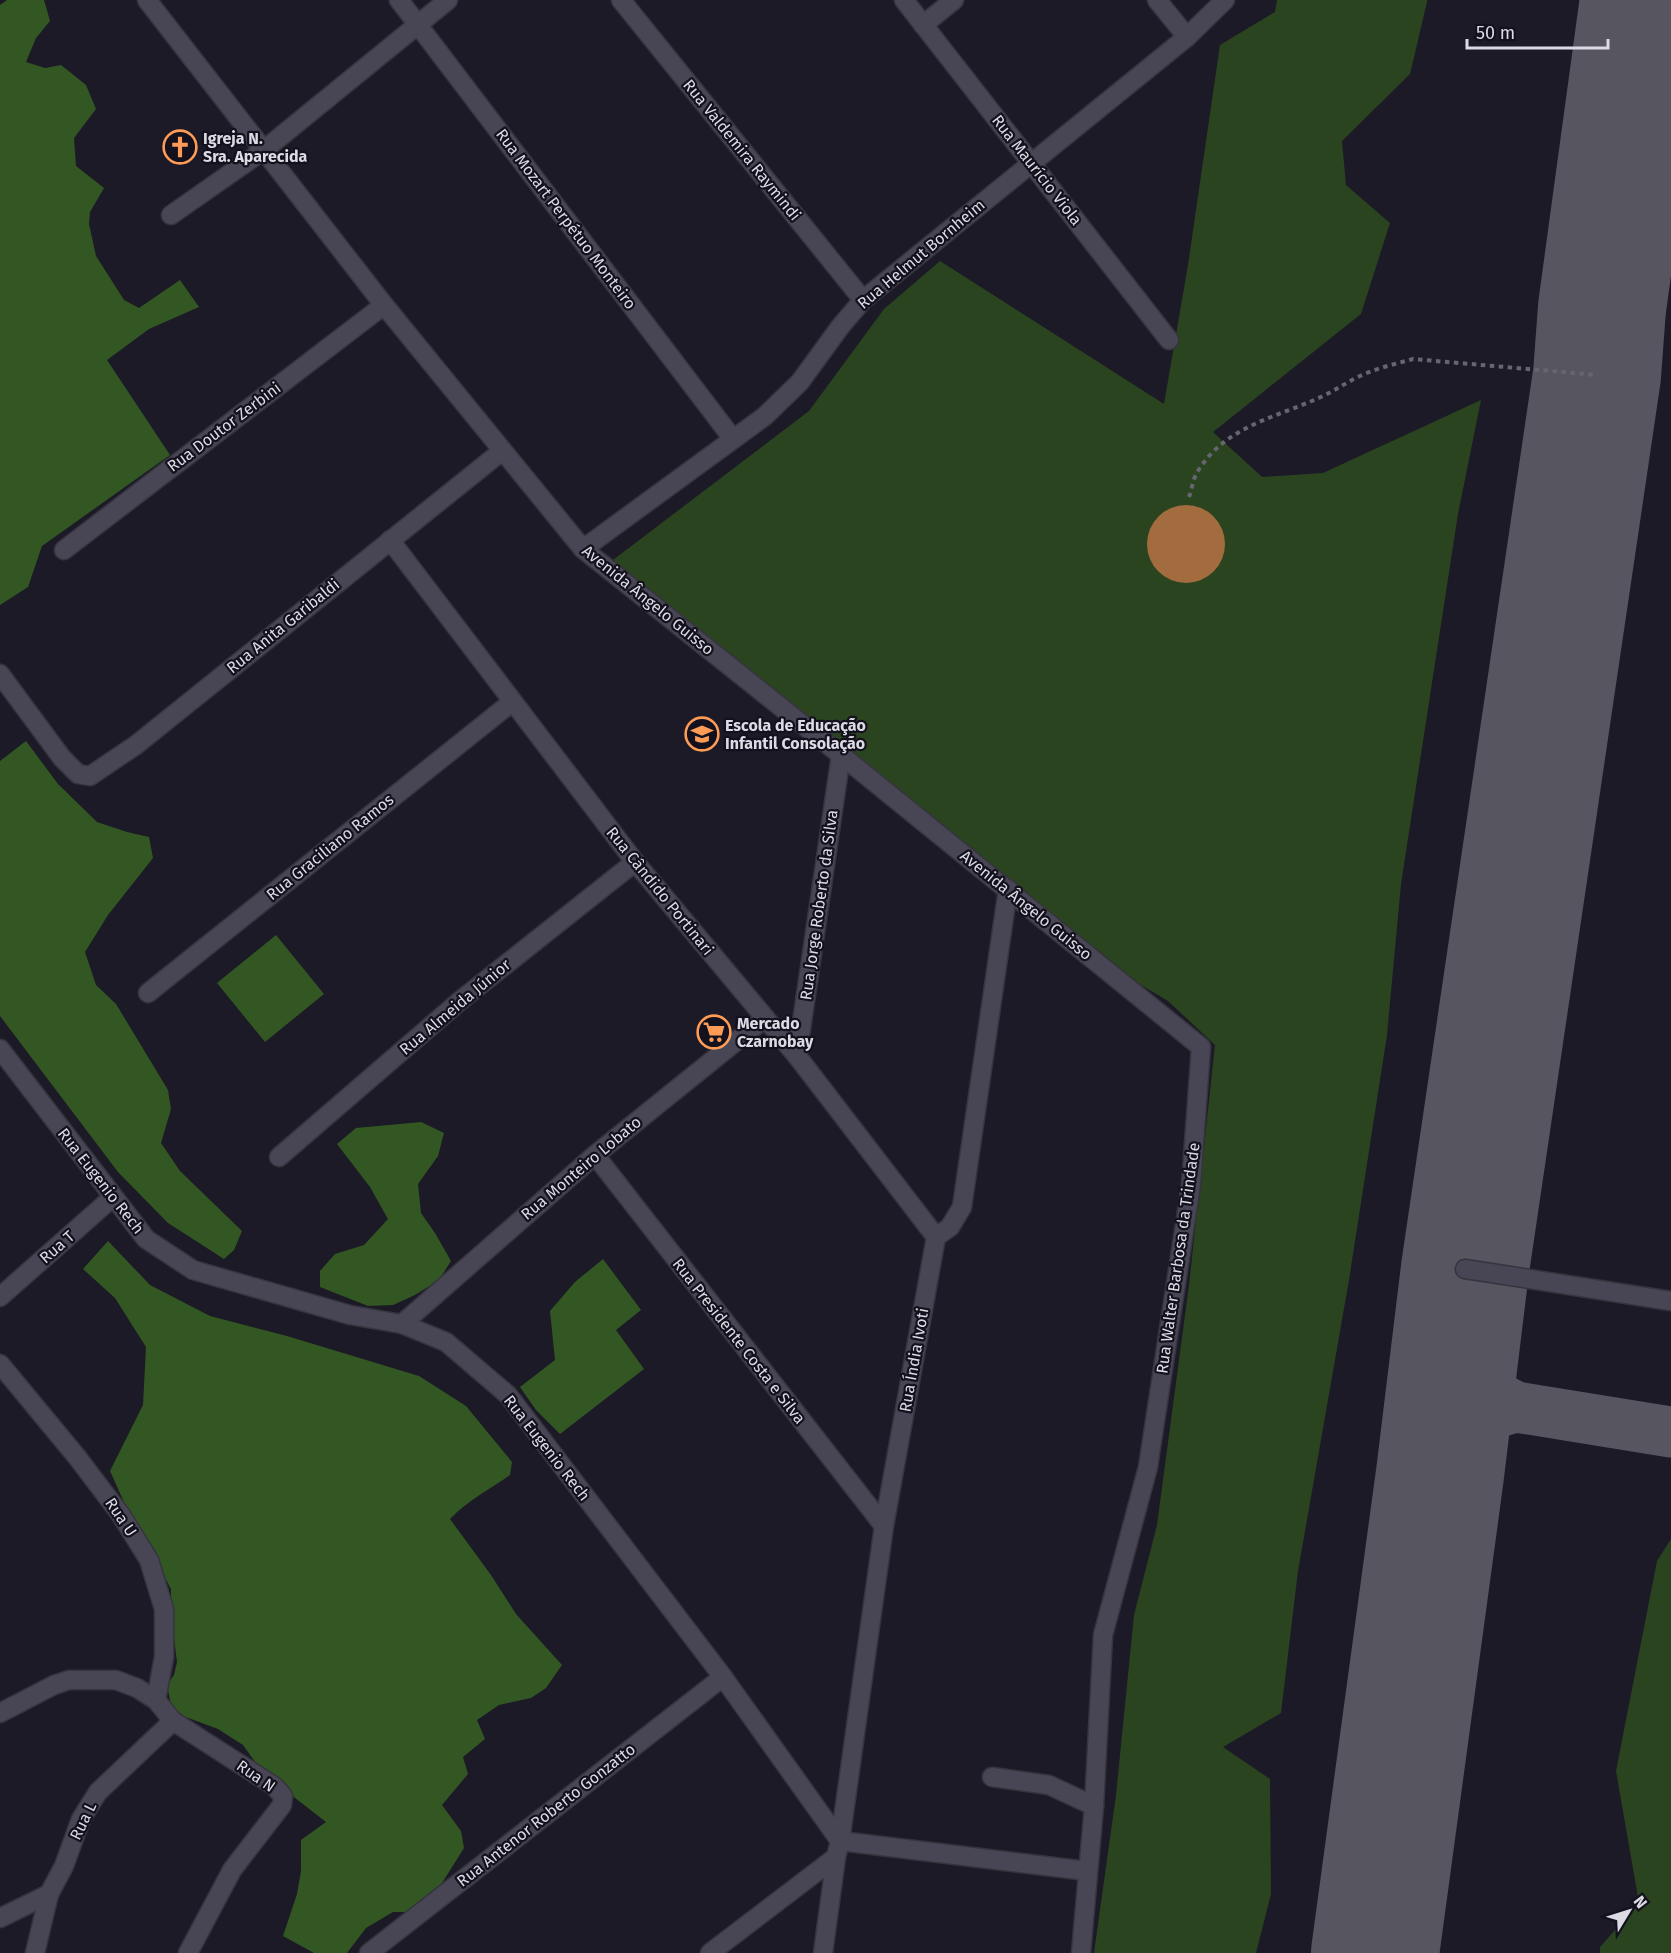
<svg xmlns="http://www.w3.org/2000/svg" width="1671" height="1953" viewBox="0 0 1671 1953" font-family="'Fira Sans',sans-serif">
	<rect width="100%" height="100%" fill="#1c1a26"/>
	<g fill="#2a4420">
		<polygon points="1277,0 1427,0 1427,2 1410,74 1342,141 1346,185 1390,223 1361,314 1213,432 1262,477 1323,473 1481,400 1458,514 1401,884 1387,1035 1349,1280 1298,1571 1281,1713 1223,1747 1270,1779 1271,1894 1256,1953 1094,1953 1116,1795 1134,1615 1157,1525 1189,1285 1215,1045 1168,1001 1141,985 613,560 809,411 884,309 940,261 1164,404 1188,265 1220,45 1275,12"/>
		<polygon points="1671,1539 1671,1953 1600,1953 1600,1947 1639,1903 1616,1771 1657,1561"/>
	</g>
	<g fill="#325723">
		<polygon points="7,0 44,0 50,21 36,38 26,62 45,68 61,65 86,85 96,109 74,138 76,166 104,188 90,212 89,224 96,256 124,300 139,308 180,280 199,307 149,329 107,360 170,455 42,546 28,587 0,605 0,5"/>
		<polygon points="26,741 58,784 97,822 127,832 149,837 153,858 108,915 85,952 96,985 116,1004 168,1090 171,1109 161,1143 180,1171 242,1231 234,1250 224,1259 168,1223 118,1172 0,1016 0,761"/>
		<polygon points="276,935 324,994 265,1042 217,983"/>
		<polygon points="421,1122 444,1133 438,1156 418,1184 421,1213 435,1233 451,1261 439,1280 415,1295 393,1305 368,1306 320,1287 320,1271 335,1254 364,1245 388,1219 370,1187 337,1144 356,1128"/>
		<path d="M108 1241 150 1285 210 1316 287 1336 419 1376 466 1406 512 1462 510 1475C489 1490 468 1500 450 1519L491 1575 516 1614 562 1665 546 1688 531 1698 499 1705 477 1720 485 1739 463 1757 468 1774 442 1805 461 1831 464 1848 437 1891 410 1912H393L366 1928 347 1953H314L283 1936 297 1894 301 1871V1840L326 1822 263 1773 243 1745 218 1729 183 1716 171 1705 167 1685 174 1675 177 1662 171 1614V1589L128 1511 110 1471 143 1405 146 1347 115 1298 83 1269Z"/>
		<polygon points="603,1259 641,1310 616,1330 644,1369 560,1434 536,1410 520,1387 555,1360 550,1311 575,1282"/>
	</g>
	<g fill="none" stroke-linecap="round" stroke-linejoin="round">
		<g stroke="#575560" stroke-width="51">
			<path d="M1624 151C1629 186 1637 218 1671 235"/>
			<path d="M1602 308C1618 273 1631 254 1671 244"/>
			<path d="M1458 1328C1466 1367 1478 1390 1516 1407L1671 1432"/>
			<path d="M1440 1474C1458 1435 1474 1417 1516 1407"/>
		</g>
		<polyline stroke="#575560" stroke-width="128" points="1375,1953 1440,1474 1465,1269 1597,375 1602,308 1644,0"/>
	</g>
	<circle fill="#a26c3f" cx="1186" cy="544" r="39"/>
	<g fill="none" stroke-linecap="round" stroke-linejoin="round">
		<g stroke="#36343e" stroke-width="21">
			<g id="minor">
				<polyline points="147,0 384,305 583,549 841,755 1201,1047 1191,1185 1148,1467 1103,1635 1094,1806 1081,1953"/>
				<polyline points="399,0 733,439"/>
				<polyline points="621,0 863,300"/>
				<polyline points="904,0 1169,340"/>
				<polyline points="1157,0 1187,37"/>
				<polyline points="923,25 954,0"/>
				<polyline points="171,215 264,150 448,0"/>
				<polyline points="390,540 635,862 797,1056 936,1237"/>
				<polyline points="583,549 765,416 800,382 840,327 863,300 1187,37 1225,0"/>
				<polyline points="64,550 384,305"/>
				<polyline points="0,674 62,758 78,774 90,776 136,745 502,451"/>
				<polyline points="148,993 512,702"/>
				<polyline points="0,1049 146,1239 193,1270 350,1315 402,1324 446,1342 508,1395 723,1677 840,1841"/>
				<polyline points="797,1056 841,755"/>
				<polyline points="595,1155 884,1526"/>
				<polyline points="279,1157 461,1000 635,862"/>
				<polyline points="1465,1269 1671,1301"/>
				<polyline points="0,1297 113,1197"/>
				<polyline points="402,1324 595,1155 765,1018"/>
				<polyline points="0,1364 77,1457 121,1515 149,1560 164,1609 164,1657 156,1700"/>
				<polyline points="0,1713 54,1685 69,1680 116,1680 137,1688 156,1700 173,1721 274,1786 283,1796 282,1805 232,1870 188,1953"/>
				<polyline points="992,1777 1049,1785 1094,1806"/>
				<polyline points="840,1841 1087,1871"/>
				<polyline points="0,1918 49,1894 64,1866 81,1819 98,1792 173,1721"/>
				<polyline points="35,1953 49,1894"/>
				<polyline points="369,1953 723,1677"/>
				<polyline points="710,1953 836,1857"/>
				<polyline points="823,1953 836,1857 840,1841 884,1526 936,1237 950,1227 962,1207 1008,889"/>
			</g>
		</g>
		<path stroke="#676570" stroke-width="4" stroke-dasharray="4.5 4.5" stroke-linecap="butt" d="M1189 497C1192 489 1193 478 1198 471 1226 425 1279 417 1323 396 1336 390 1347 382 1360 376 1377 368 1395 364 1413 359L1597 375"/>
		<use href="#minor" stroke="#484654" stroke-width="18"/>
	</g>
	<defs>
		<g id="church-ring" transform="scale(1.725)"><circle r="9.5" fill="#13111d" stroke="#fe9c57" stroke-width="1.5"/><path d="M-1.2-6h2.4v3.5h3.3v2.4h-3.3V6h-2.4V-.1h-3.3v-2.4h3.3Z" fill="#fe9c57"/></g>
		<g id="school-ring" transform="scale(1.725)"><circle r="9.5" fill="#13111d" stroke="#fe9c57" stroke-width="1.5"/><path d="M0-5L7-2L0 1L-7-2ZM-4 1L0 2.5L4 1V4Q0 6-4 4Z" fill="#fe9c57"/></g>
		<g id="supermarket-ring" transform="scale(1.725)"><circle r="9.5" fill="#13111d" stroke="#fe9c57" stroke-width="1.5"/><path d="M-6-5.5h2.5l.6 2H6L4.5 2H-2.5L-4.4-4H-6ZM-1.5 3.2a1.3 1.3 0 1 0 .1 0ZM3 3.2a1.3 1.3 0 1 0 .1 0Z" fill="#fe9c57"/></g>
	</defs>
	<g fill-rule="evenodd">
		<use href="#church-ring" x="180" y="147"/>
		<use href="#school-ring" x="702" y="734"/>
		<use href="#supermarket-ring" x="714" y="1032"/>
	</g>
	<g text-anchor="middle" dominant-baseline="central" stroke-width="4.5" stroke-linejoin="round" paint-order="stroke">
		<g font-size="16" font-weight="bold" fill="#dcdae3" stroke="#13111d" text-anchor="start">
			<text x="203" y="138">Igreja N.<tspan x="203" dy="18">Sra. Aparecida</tspan></text>
			<text x="725" y="725">Escola de Educação<tspan x="725" dy="18">Infantil Consolação</tspan></text>
			<text x="737" y="1023">Mercado<tspan x="737" dy="18">Czarnobay</tspan></text>
		</g>
		<g font-size="16" fill="#dcdae3" stroke="#13111d">
			<text transform="translate(742 150) rotate(51)">Rua Valdemira Raymindi</text>
			<text transform="translate(1037 170) rotate(52)">Rua Maurício Viola</text>
			<text transform="translate(566 219) rotate(53)">Rua Mozart Perpétuo Monteiro</text>
			<text transform="translate(921 254) rotate(-40)">Rua Helmut Bornheim</text>
			<text transform="translate(224 427) rotate(-37)">Rua Doutor Zerbini</text>
			<text transform="translate(648 600) rotate(39)">Avenida Ângelo Guisso</text>
			<text transform="translate(283 626) rotate(-39)">Rua Anita Garibaldi</text>
			<text transform="translate(330 847) rotate(-39)">Rua Graciliano Ramos</text>
			<text transform="translate(660 891) rotate(51)">Rua Cândido Portinari</text>
			<text transform="translate(819 905) rotate(-82)">Rua Jorge Roberto da Silva</text>
			<text transform="translate(1026 905) rotate(39)">Avenida Ângelo Guisso</text>
			<text transform="translate(455 1007) rotate(-40)">Rua Almeida Júnior</text>
			<text transform="translate(581 1168) rotate(-40)">Rua Monteiro Lobato</text>
			<text transform="translate(101 1181) rotate(52)">Rua Eugenio Rech</text>
			<text transform="translate(57 1247) rotate(-41)">Rua T</text>
			<text transform="translate(1178 1258) rotate(-82)">Rua Walter Barbosa da Trindade</text>
			<text transform="translate(739 1341) rotate(52)">Rua Presidente Costa e Silva</text>
			<text transform="translate(914 1360) rotate(-80)">Rua Índia Ivoti</text>
			<text transform="translate(547 1448) rotate(52)">Rua Eugenio Rech</text>
			<text transform="translate(121 1517) rotate(56)">Rua U</text>
			<text transform="translate(256 1776) rotate(35)">Rua N</text>
			<text transform="translate(546 1815) rotate(-38)">Rua Antenor Roberto Gonzatto</text>
			<text transform="translate(83 1821) rotate(-64)">Rua L</text>
		</g>
	</g>
	<g transform="translate(1629 1911) rotate(52)" stroke="#13111d" stroke-width="4.5" paint-order="stroke">
	<path d="M0-4.5L10 22L0 15L-10 22Z" fill="#dcdae3"/>
	<text y="-9" font-size="16" font-weight="bold" text-anchor="middle" fill="#dcdae3">N</text>
	</g>
	<path d="M1467 39v9h141v-9" fill="none" stroke="#dcdae3" stroke-width="3"/>
	<text x="1476" y="39" font-size="18" fill="#dcdae3" stroke="#13111d" stroke-width="4.5" paint-order="stroke">50 m</text>
</svg>
